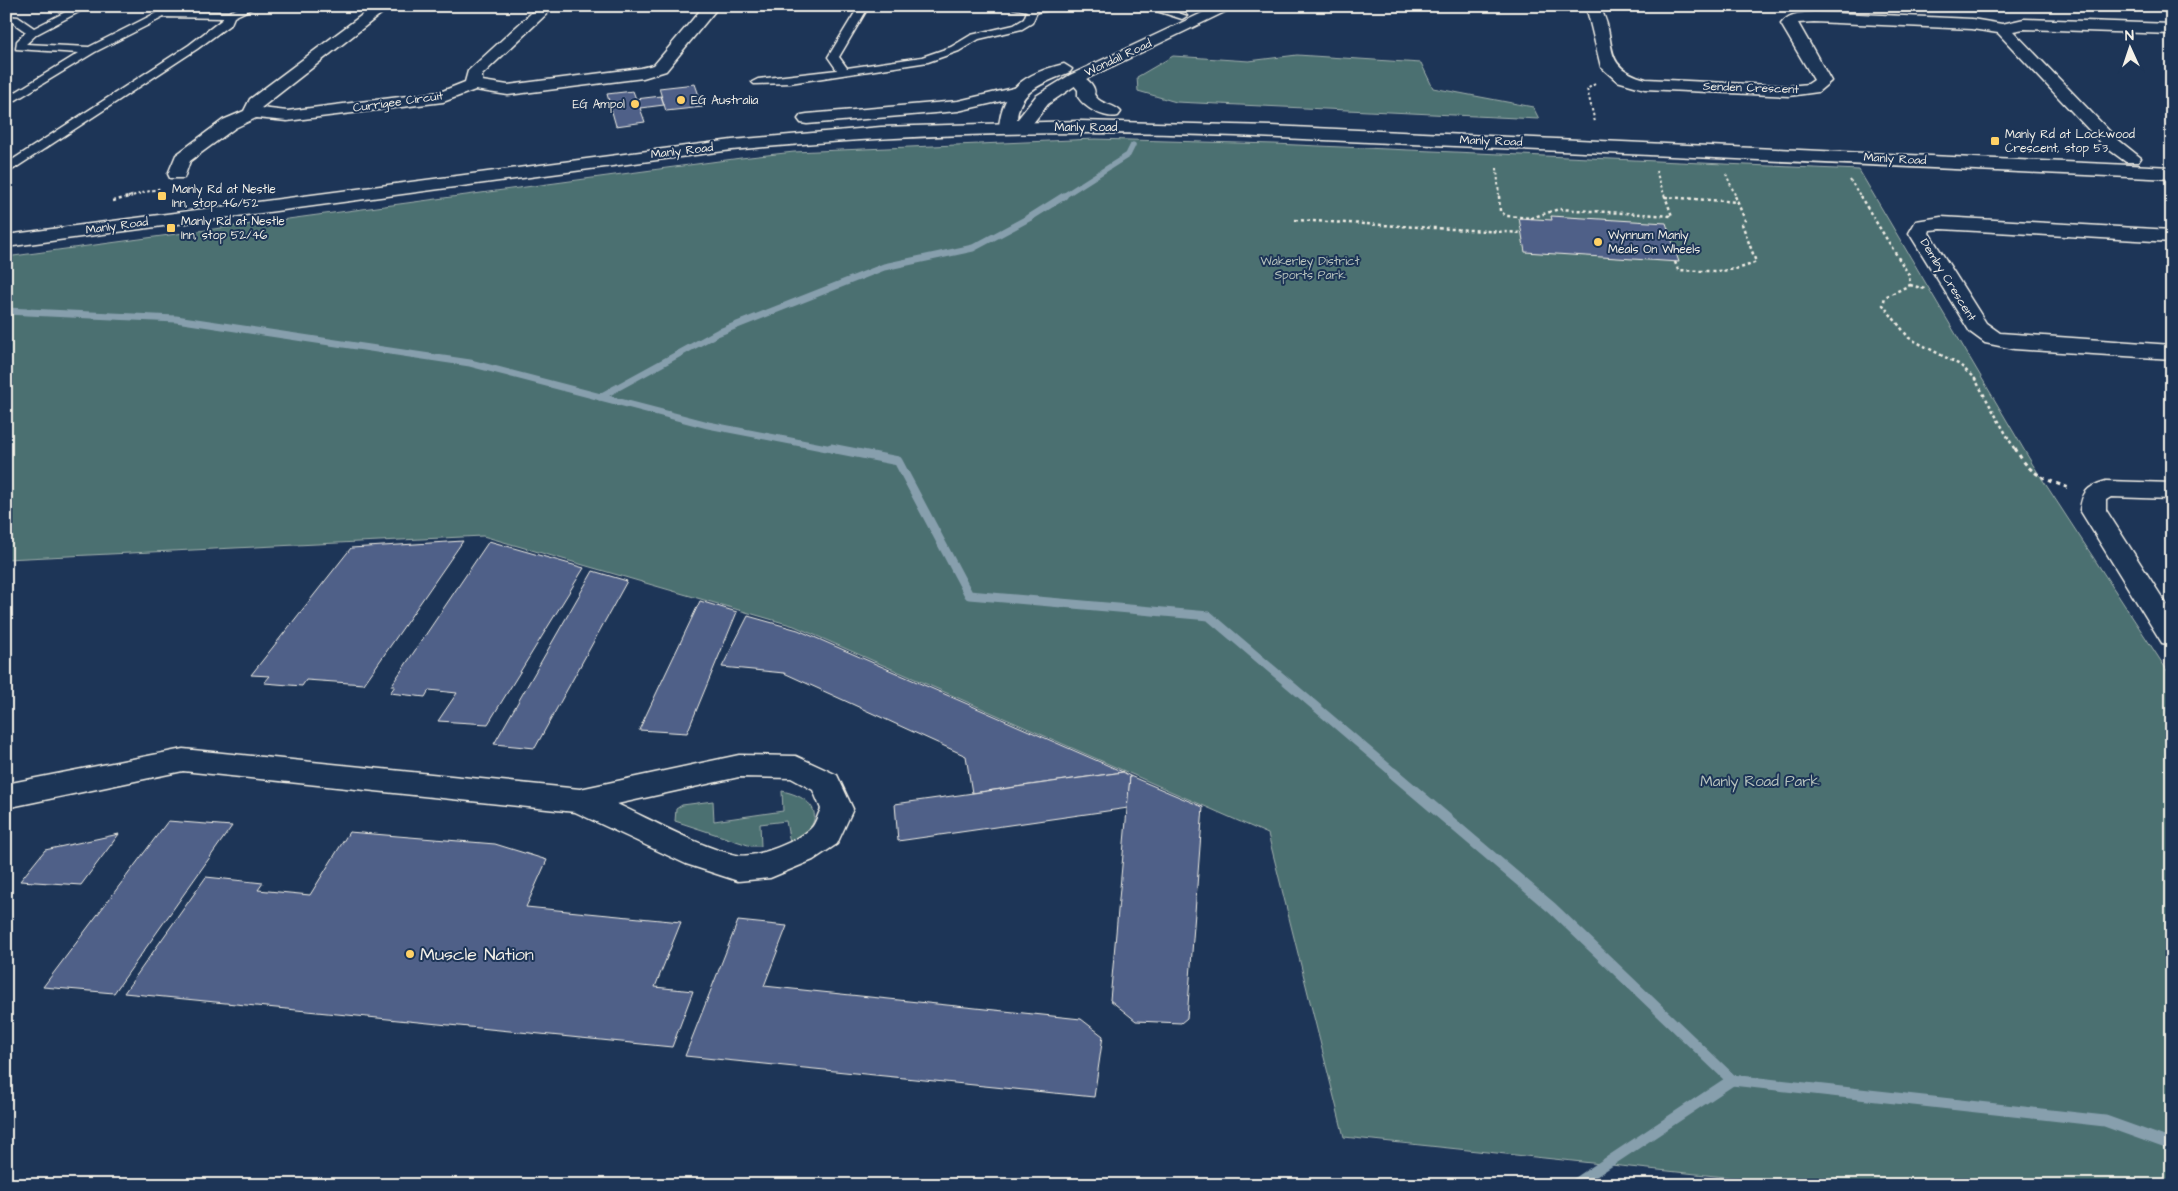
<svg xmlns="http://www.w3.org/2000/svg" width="2178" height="1191" viewBox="0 0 2178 1191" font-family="'Architects Daughter',sans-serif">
	<rect width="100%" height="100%" fill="#1d3557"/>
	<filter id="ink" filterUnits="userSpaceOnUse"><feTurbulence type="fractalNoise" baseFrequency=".02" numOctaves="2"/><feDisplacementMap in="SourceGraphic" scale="10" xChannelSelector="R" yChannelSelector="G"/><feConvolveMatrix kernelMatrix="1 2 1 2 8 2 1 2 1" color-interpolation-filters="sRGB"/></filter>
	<g filter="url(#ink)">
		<g fill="#4b6f71" stroke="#a0b0ac">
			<polygon points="1297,55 1421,63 1433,88 1533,107 1539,119 1176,102 1138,91 1137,77 1173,56 1249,61"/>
			<polygon points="1095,139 1274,144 1859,170 2033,465 2172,678 2172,1185 1801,1185 1344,1137 1268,834 794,626 483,536 6,559 6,257 741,158 794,152"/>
			<path d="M782 791C821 799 826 825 790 843L786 821 760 824 761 846H751L675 821 676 809 682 805 713 801 714 821 783 811Z"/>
		</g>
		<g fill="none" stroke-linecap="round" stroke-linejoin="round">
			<polyline stroke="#879fad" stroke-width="5.5" points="1062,197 1128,155 1133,145"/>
			<g stroke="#879fad" stroke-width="7">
				<polyline points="6,311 176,319 470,363 708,425 837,450"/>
				<polyline points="600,397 717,333 884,267 973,248 1029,218 1064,196"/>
			</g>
			<polyline stroke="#879fad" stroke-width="9" points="831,448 898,461 969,595 1209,616 1395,774"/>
			<g stroke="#879fad" stroke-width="11">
				<polyline points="1393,773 1552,908 1732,1080 2105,1121 2172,1145"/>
				<polyline points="1574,1185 1732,1080"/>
			</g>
		</g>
		<g fill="#4f6188" stroke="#f4f1e8">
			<polygon points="695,84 703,107 666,111 659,88"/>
			<polygon points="633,91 636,99 661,96 664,105 640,108 645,122 616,126 607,94"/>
			<polygon points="1551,216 1666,223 1679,262 1525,252 1519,218 1552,220"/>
			<polygon points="463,541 364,684 306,680 302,686 264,683 270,676 251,675 351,548"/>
			<polygon points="489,541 584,568 488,724 438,721 457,693 429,690 425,697 390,693 395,686 391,686"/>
			<polygon points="593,571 627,581 535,748 494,744"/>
			<polygon points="700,601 737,612 687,733 639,730"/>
			<polygon points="748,616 798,630 1123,772 972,793 966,756 784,673 722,667"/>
			<polygon points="1123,772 1130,776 1128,808 898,841 895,804"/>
			<polygon points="1130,776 1203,807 1187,1018 1181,1023 1136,1021 1110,1000"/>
			<polygon points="168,821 232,826 114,993 43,987"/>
			<polygon points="349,832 495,844 547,860 526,907 681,922 655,987 693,991 672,1047 124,993 206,877 263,883 258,890 310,895"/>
			<polygon points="119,834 81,885 20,881 45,850"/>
			<polygon points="738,921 787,926 764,986 1081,1019 1103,1036 1094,1097 685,1056"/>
		</g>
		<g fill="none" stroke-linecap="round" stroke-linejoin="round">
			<g stroke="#f4f1e8" stroke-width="3">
				<g id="service">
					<polygon points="77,6 90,6 37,34 26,44 89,47 158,12 165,6 176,6 171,11 229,12 243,6 257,6 234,17 231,24 197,49 6,174 6,164 189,45 224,18 164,17 95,52 6,106 6,98 79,53 16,49 17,41 26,32 12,22 6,22 6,16 18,17 34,28"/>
					<polygon points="859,6 869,6 839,57 847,68 922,57 951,47 971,35 1014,25 1024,19 1027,11 1003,6 1064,6 1059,9 1037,12 1032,23 1022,29 979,39 959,51 928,62 790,83 754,84 752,82 758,79 837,70 828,57"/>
					<polygon points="1141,6 1158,6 1187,16 1182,19"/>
				</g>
			</g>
			<g stroke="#f4f1e8" stroke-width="3">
				<g id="minor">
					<polygon points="374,6 391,6 261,108 287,111 440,92 465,82 468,71 539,6 555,6 482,75 482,81 508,85 641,68 654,65 704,6 719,6 666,71 643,78 508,95 475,90 443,102 287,121 256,118 235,128 190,161 184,178 170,178 168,174 176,155 223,120 244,111 250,99"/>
					<path d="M1584 6H1599C1620 40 1597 66 1646 79L1789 86 1808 84 1814 80 1781 24C1790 12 1801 14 1814 12L1972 19 2002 24 2024 19 2172 24V34L2024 29 2013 31 2116 138 2141 158 2138 162H2126L2104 146 1998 33 1972 29 1814 22 1798 23 1831 81 1818 92 1789 96 1645 89 1617 81 1601 67 1588 14Z"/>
					<polygon points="2159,6 2172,6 2172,15 2167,14"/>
					<polygon points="1941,217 2172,230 2172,242 1941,229 1930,230 1929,233 1986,323 2000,333 2172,345 2172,359 2014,349 1985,343 1970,332 1909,233 1916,221"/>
					<path d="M2106 481 2172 483V499L2111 497 2106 500V510L2172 613V645L2162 643 2080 510C2082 492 2088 486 2106 481Z"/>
					<path d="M183 749 580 789 739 755 796 756 837 775 853 809 837 844 813 860 770 878 738 881 686 864 575 812 183 771 6 808V784ZM739 777 791 778 813 790 821 809C818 814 816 822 813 826 801 841 755 859 736 855 697 846 654 821 617 804Z"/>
				</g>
			</g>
			<g stroke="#f4f1e8" stroke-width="3">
				<path id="secondary" d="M1217 6H1237L1082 81 1048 104 1026 132H1002L999 128C1002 87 1027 73 1064 64L1072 69 1070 72C1045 83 1018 89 1017 120L1036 96 1070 75Z"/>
			</g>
			<g stroke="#f4f1e8" stroke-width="3">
				<g id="primary">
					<path d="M1076 73C1082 75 1092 82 1094 89 1096 95 1092 92 1096 97 1101 105 1115 104 1121 112L1118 116C1104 119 1085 108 1078 97V90L1068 78Z"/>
					<polygon points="1018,87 1024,88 1026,92 1024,96 958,111 807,124 801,123 798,119 801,115 807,114 958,101"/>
					<path d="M1080 121 1271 126 2172 167V179L1236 136C1067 129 900 134 732 150L6 247V235L732 140 881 127Z"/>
				</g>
			</g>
			<g stroke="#f4f1e8" stroke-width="2" stroke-dasharray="2.5 2.5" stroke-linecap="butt">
				<polyline points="1595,84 1587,89 1595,122"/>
				<polyline points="1497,168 1499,197"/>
				<polyline points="1656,171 1665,197"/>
				<polyline points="1726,174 1736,197"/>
				<polyline points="1850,180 1861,197"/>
				<polyline points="128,197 161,188"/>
			</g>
			<g stroke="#f4f1e8" stroke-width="2.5" stroke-dasharray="3 3" stroke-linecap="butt">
				<polyline points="1499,196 1500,211 1506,216 1531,218 1559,209 1672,216 1665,196"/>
				<polyline points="1860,196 1909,275 1910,285 1885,297 1883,305 1909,338 1960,365 1975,379 2015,450"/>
				<polyline points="1665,197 1739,202"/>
				<polyline points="113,201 132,196"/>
				<polyline points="1295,220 1522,233"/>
				<path d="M1675 262 1678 270C1704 271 1732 274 1756 262L1742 224 1745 220 1735 196"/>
				<polyline points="1910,285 1925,289"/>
			</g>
			<path stroke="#f4f1e8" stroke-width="3" stroke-dasharray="4 4" stroke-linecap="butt" d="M2015 448C2029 474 2042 478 2069 488"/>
			<use href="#service" fill="#1d3557" fill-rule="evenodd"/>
			<use href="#minor" fill="#1d3557" fill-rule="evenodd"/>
			<use href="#secondary" fill="#1d3557" fill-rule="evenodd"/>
			<use href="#primary" fill="#1d3557" fill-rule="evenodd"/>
		</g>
	</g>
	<g fill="#ffd166" stroke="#1d3557" stroke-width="2">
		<circle cx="681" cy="100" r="5"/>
		<circle cx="635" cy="104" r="5"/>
		<rect x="1990" y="136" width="10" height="10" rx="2.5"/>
		<rect x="157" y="191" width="10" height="10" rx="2.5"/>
		<rect x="166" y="223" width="10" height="10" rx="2.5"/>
		<circle cx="1598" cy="242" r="5"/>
		<circle cx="410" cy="954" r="5"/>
	</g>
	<g text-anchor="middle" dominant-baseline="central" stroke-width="4" stroke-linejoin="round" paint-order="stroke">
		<g font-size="12" fill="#f4f1e8" stroke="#1d3557">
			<text transform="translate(1118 58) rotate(-25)">Wondall Road</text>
			<text transform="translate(1751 88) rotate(2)">Senden Crescent</text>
			<text transform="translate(398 102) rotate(-8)">Currigee Circuit</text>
			<text x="1086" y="127">Manly Road</text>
			<text transform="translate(1491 141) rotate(2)">Manly Road</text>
			<text transform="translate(682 151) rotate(-7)">Manly Road</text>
			<text transform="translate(1895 159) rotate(3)">Manly Road</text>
			<text transform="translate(117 226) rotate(-8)">Manly Road</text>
			<text transform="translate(1948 280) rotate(58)">Demby Crescent</text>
		</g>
		<g font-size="12" fill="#f4f1e8" stroke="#1d3557" text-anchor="start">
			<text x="691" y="100">EG Australia</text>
			<text x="625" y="104" text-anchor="end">EG Ampol</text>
			<text x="2005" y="134">Manly Rd at Lockwood<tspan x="2005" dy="14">Crescent, stop 53</tspan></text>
			<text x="172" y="189">Manly Rd at Nestle<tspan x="172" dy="14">Inn, stop 46/52</tspan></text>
			<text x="181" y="221">Manly Rd at Nestle<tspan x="181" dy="14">Inn, stop 52/46</tspan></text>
			<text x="1608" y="235">Wynnum Manly<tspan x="1608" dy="14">Meals On Wheels</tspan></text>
		</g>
		<g font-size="12" fill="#b9c4be" stroke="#1d3557">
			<text x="1310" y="261">Wakerley District<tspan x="1310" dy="14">Sports Park</tspan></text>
		</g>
		<g font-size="15" fill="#b9c4be" stroke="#1d3557">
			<text x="1760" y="781">Manly Road Park</text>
		</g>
		<g font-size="18" fill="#f4f1e8" stroke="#1d3557" text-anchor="start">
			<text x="420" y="954">Muscle Nation</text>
		</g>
	</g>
	<rect width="2178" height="1191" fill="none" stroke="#1d3557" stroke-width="25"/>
	<rect x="12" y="12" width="2153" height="1166" fill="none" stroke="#f4f1e8" stroke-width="2" filter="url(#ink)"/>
	<g transform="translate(2130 48) rotate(357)" stroke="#1d3557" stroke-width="4" paint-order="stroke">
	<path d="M0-4L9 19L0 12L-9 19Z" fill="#f4f1e8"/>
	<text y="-8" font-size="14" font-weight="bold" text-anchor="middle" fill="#f4f1e8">N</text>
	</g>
</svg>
